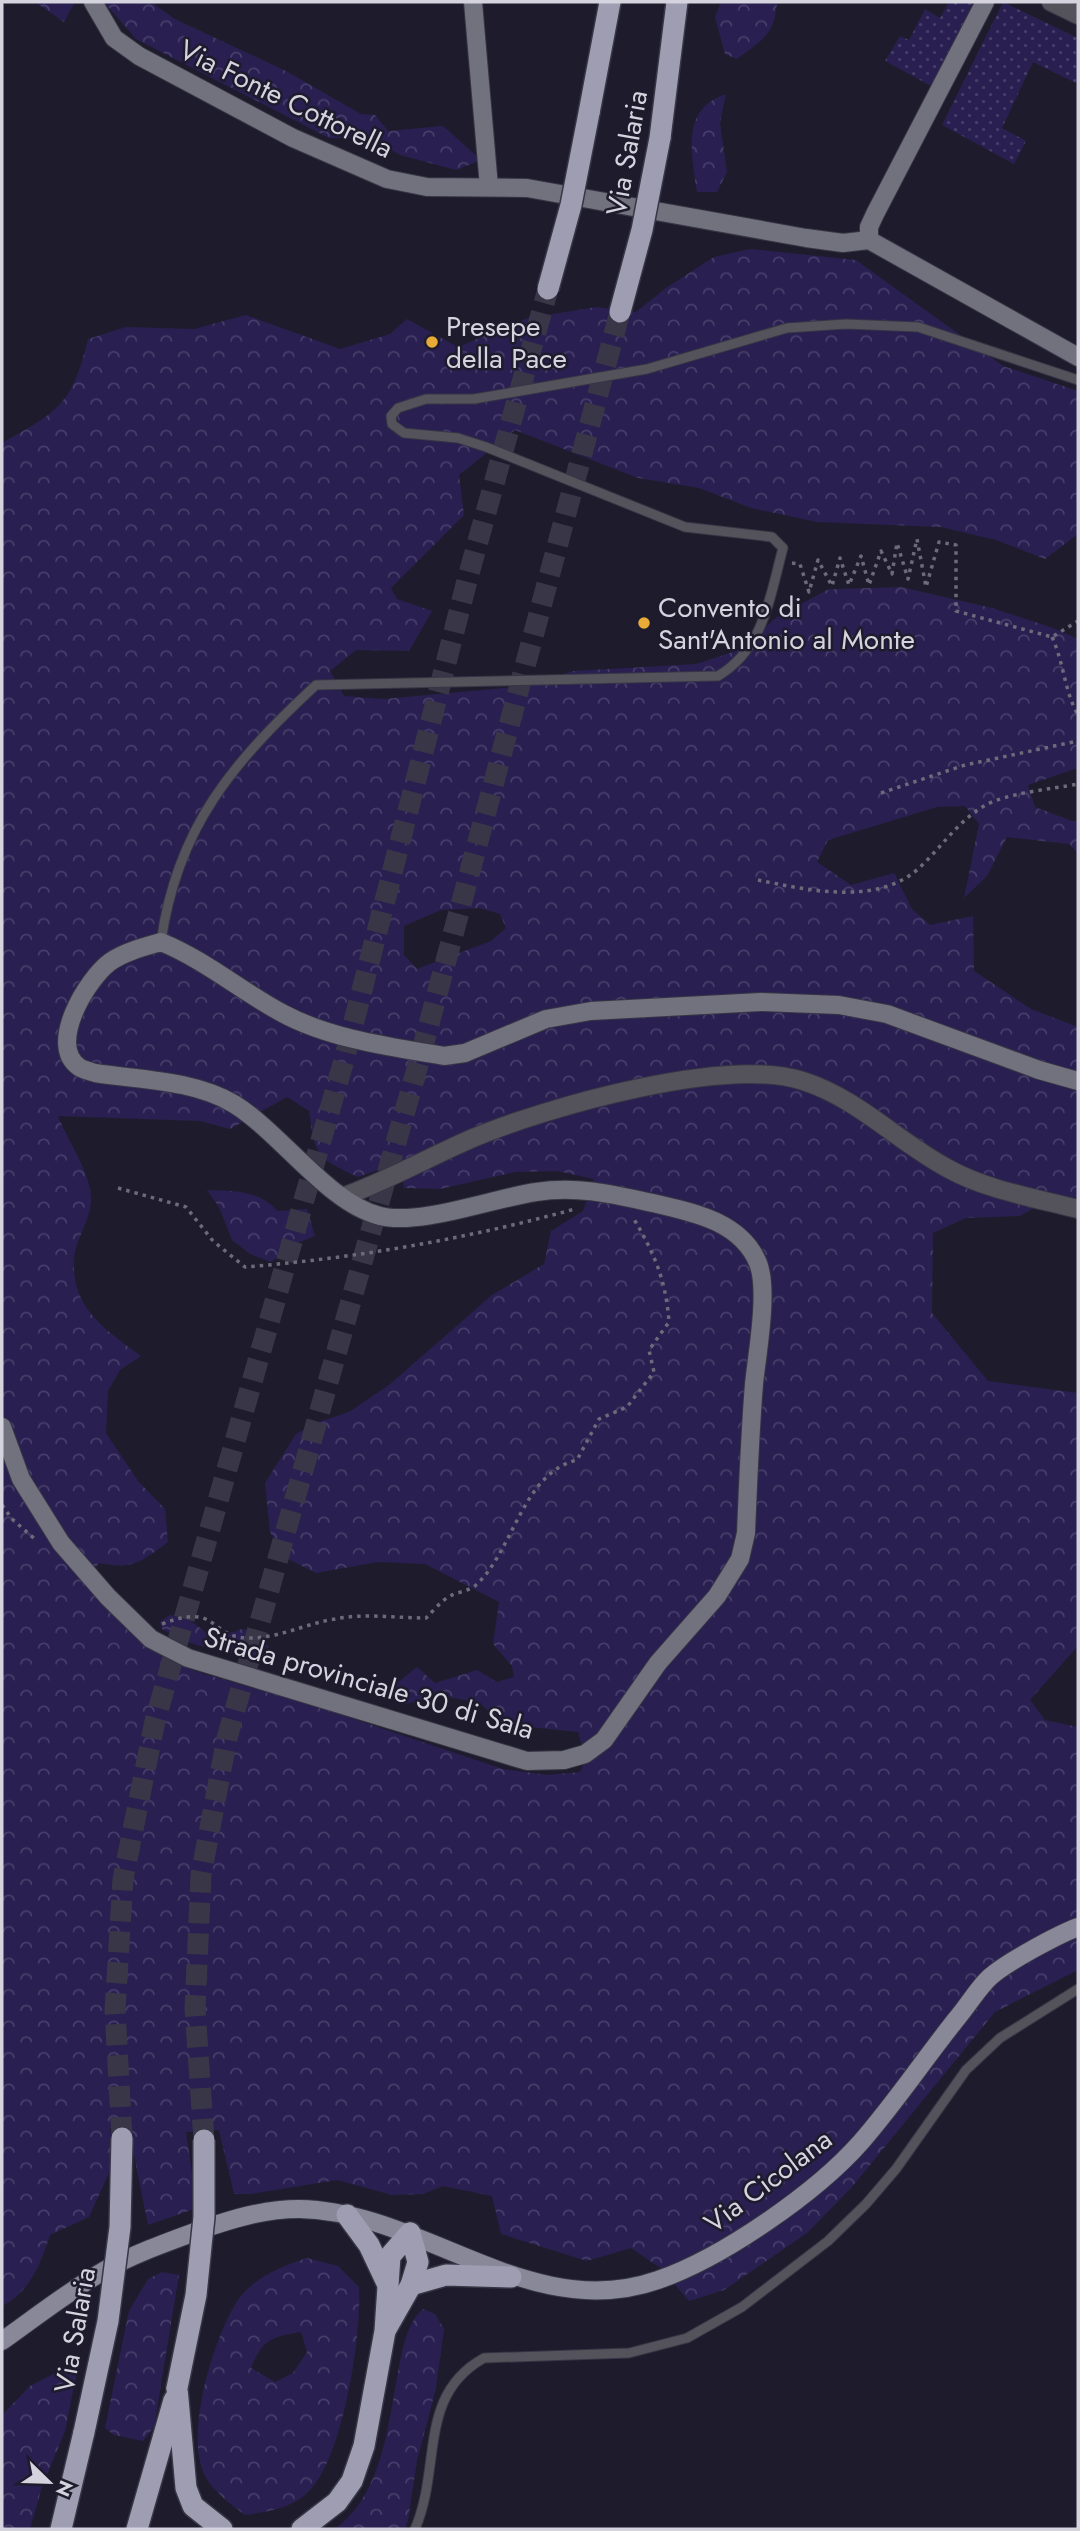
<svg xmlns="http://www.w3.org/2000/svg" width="1080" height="2531" viewBox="0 0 1080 2531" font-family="Jost,sans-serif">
	<defs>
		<pattern id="grass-dots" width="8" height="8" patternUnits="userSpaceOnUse" patternTransform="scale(1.75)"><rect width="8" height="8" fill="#291f51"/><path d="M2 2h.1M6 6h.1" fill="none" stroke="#473f6a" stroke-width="1.8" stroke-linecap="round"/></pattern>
		<pattern id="forest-crowns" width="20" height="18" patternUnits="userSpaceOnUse" patternTransform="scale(1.75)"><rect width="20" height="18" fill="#291f51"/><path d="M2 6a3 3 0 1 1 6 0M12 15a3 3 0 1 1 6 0" fill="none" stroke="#473f6a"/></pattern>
	</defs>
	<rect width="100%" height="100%" fill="#1e1c2c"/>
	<g fill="url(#grass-dots)">
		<polygon points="949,2 975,2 931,86 885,61 900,36 909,40 925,9 940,18"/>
		<polygon points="1003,2 1078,38 1078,84 1033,62 1002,128 1026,141 1014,164 942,125"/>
	</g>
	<g fill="url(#forest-crowns)" fill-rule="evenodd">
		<polygon points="35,2 75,2 64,22"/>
		<polygon points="104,2 151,2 175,19 286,71 361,114 375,115 388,131 443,126 481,160 456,170 400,155 371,138 329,138 136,39"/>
		<path d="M721 2H777C775 35 762 40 737 59L725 54 715 17Z"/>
		<path d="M726 94 720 123 727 172 717 192H697C692 154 680 109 726 94Z"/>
		<path d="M750 249 856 260 1003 366 1078 391V534L1045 559 996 540 941 527 817 522 751 508 699 488 638 478 515 430 459 475 464 515 391 588 397 599 432 611 409 651 356 650 330 671 344 696 383 699 515 687 574 671 696 664 739 650 777 617 827 590 836 589 901 587 992 608 1053 628 1078 639V768L1028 785 1035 807 1072 821H1078V853L1069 844 1007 837 987 876 964 898 979 824 965 806 937 807 828 840 817 862 851 885 894 873 912 909 930 925 973 916 974 971 1031 1009 1078 1027V1199L1058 1194 1020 1216 966 1218 933 1233 932 1313 988 1381 1078 1393V1646L1030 1700 1045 1720 1078 1727V1970L995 2012 852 2187 807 2233 724 2290 689 2301 662 2269 631 2248 587 2261 501 2234 492 2196 443 2186 423 2194 392 2195 337 2180 251 2194H234L219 2130 186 2132 197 2208 148 2225 131 2140 124 2129 110 2128 114 2162 89 2217 50 2235C41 2263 30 2292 2 2306V443C59 411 72 405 88 339L126 327 194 329 246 315 340 349 390 334 407 319 458 347 528 318 597 307 636 312 666 288 714 257ZM480 908 500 914 506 928 491 941 417 969 404 955V926L441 910ZM287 1097 309 1111C315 1156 317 1158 358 1177L400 1162 404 1188 440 1189 515 1172 557 1171 594 1179 583 1211 551 1231 544 1264 492 1295 389 1385 349 1412 316 1423 296 1434 265 1483 270 1532 286 1558 316 1573 378 1562 425 1564 499 1602 493 1644 512 1666 514 1677 497 1682 477 1670 435 1683 417 1667 386 1692 405 1704 443 1696 480 1703 502 1724 578 1732 586 1759 580 1772 548 1775 503 1769 324 1709 194 1671 162 1654 87 1579 99 1563C133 1570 141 1562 168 1542L165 1509 138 1481 106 1433 108 1391 120 1370 141 1356C106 1330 71 1309 74 1259 75 1240 90 1221 91 1202 93 1176 67 1139 58 1116L200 1121 230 1129Z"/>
		<path d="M207 1190C233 1191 260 1190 277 1211L307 1209 315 1236 292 1245 271 1262 250 1254 232 1240 219 1207Z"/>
		<path d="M170 1615C189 1617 200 1627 213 1639L204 1647 184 1641 162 1629 160 1622Z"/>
		<polygon points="242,1629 257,1633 269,1647 256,1659 242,1658 221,1648 222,1636"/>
		<path d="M307 2258 338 2266 359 2287C362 2333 343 2465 305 2495 288 2509 266 2512 245 2515 231 2504 216 2494 206 2478 183 2438 213 2340 236 2303 252 2278 280 2267 307 2258ZM301 2332 307 2352 293 2373 275 2382 251 2368C263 2339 271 2337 301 2332Z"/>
		<polygon points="162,2272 179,2275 154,2427 143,2441 114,2435 105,2428 129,2311 148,2279"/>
		<path d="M423 2309 435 2314 444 2329 436 2388 417 2461 408 2520 405 2529H335C384 2493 388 2422 399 2367 403 2347 407 2323 423 2309Z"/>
		<polygon points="79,2361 65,2431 42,2487 30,2529 2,2529 2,2415 30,2386"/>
	</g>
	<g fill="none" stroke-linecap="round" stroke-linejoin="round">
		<g stroke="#393747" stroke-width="21" stroke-dasharray="21 10" stroke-linecap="butt">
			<polyline points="122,2138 115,2010 123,1879 155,1721 344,1060 468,577 548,289"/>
			<polyline points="204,2140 195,2009 201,1875 227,1738 418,1065 620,312"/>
		</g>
		<g stroke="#373645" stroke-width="11">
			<g id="lane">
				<path d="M161 942C177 827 233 762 316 685L718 676C764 649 770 596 783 548L772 537 685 527 486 447 458 438 404 433 392 424 391 416 398 408 426 399H474L647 369 787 328 846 324 918 327 1078 380"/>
				<path d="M415 2529C442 2467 417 2395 484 2358L629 2353 687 2338 742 2307 828 2241 866 2204 896 2169 966 2070 1000 2038 1078 1989"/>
			</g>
		</g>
		<g stroke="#373645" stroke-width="20">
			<g id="street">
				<polyline points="1051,2 1078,15"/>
				<path d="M342 1197C387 1181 429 1157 473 1138 547 1107 726 1056 803 1081 857 1098 897 1141 947 1168 986 1190 1035 1198 1078 1209"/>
			</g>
		</g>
		<g stroke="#373645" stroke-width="20">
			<g id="secondary">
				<polyline points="93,2 114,38 139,56 293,138 387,179 427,187 527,188 806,238 843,243 869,240 1078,357"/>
				<polyline points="473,2 489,187"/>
				<polyline points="869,240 869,227 875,214 985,2"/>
				<path d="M2 1427 21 1479 61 1543 108 1597 151 1639 188 1658 527 1761 564 1760 585 1754 604 1740 658 1663 717 1596 740 1559 746 1533C748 1483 750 1434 754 1384 757 1354 769 1290 758 1263 741 1222 695 1213 657 1204 616 1195 578 1185 536 1192 494 1198 420 1226 380 1216 328 1203 281 1133 234 1104 194 1080 140 1080 95 1073 90 1071 83 1070 79 1067 47 1045 87 979 110 962 124 952 144 947 161 942 205 960 241 991 282 1013 330 1039 391 1047 444 1056L465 1053 546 1019 591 1011 761 1002 839 1005 887 1014 1039 1070 1078 1081"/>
			</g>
		</g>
		<g stroke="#373645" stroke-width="20">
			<path id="primary" d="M2 2341C36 2317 70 2290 107 2269 136 2253 168 2242 200 2230 232 2219 264 2209 299 2209 424 2211 530 2325 658 2280 722 2258 816 2193 861 2142 896 2102 925 2058 958 2017 969 2004 978 1988 990 1977 1007 1962 1057 1935 1078 1927"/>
		</g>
		<g stroke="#373645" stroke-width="24">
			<g id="highway">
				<polyline points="589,113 610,2"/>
				<polyline points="660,138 677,2"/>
				<polyline points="347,2215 369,2245 386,2281"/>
				<polyline points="411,2285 446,2275 511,2277"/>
				<polyline points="386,2329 411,2285 418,2262 410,2233"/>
				<polyline points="177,2388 186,2488 193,2506 222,2529"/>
				<polyline points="61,2529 84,2432"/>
				<polyline points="137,2529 174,2400"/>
				<polyline points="302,2529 337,2502 352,2481 364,2446 385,2331 390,2256 410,2233"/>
			</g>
		</g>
		<g stroke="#6d6b79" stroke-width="3.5" stroke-dasharray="3.5 5" stroke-linecap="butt">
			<polyline points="792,563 800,564 809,592 818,560 832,586 840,558 849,585 861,556 869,585 881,551 892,574 897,543 908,579 917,539 926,587 939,542 956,545 956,611 1052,637 1078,621"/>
			<path d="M1052 637C1064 663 1064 690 1078 715"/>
			<polyline points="881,793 965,765 1078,741"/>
			<path d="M758 880C807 890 876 906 918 869 941 848 957 822 984 806 1006 793 1052 789 1078 784"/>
			<path d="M118 1188 186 1207 213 1241 245 1267C357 1258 466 1239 575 1209"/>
			<polyline points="2,1505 12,1519 36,1540"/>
			<path d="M162 1624C219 1602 208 1636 246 1638 278 1639 304 1624 335 1619 363 1613 397 1618 426 1618 433 1611 441 1601 450 1596 458 1592 468 1591 475 1586 514 1551 522 1473 577 1460L599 1419 627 1407 654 1372 649 1350 669 1322C666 1280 654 1252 632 1216"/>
		</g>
		<use href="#lane" stroke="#54535c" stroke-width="9"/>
		<use href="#street" stroke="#54535c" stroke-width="18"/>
		<use href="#secondary" stroke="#72717e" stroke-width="18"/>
		<use href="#primary" stroke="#898899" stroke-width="18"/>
		<use href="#highway" stroke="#9e9db2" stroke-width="21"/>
		<g stroke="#373645" stroke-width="24" stroke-linecap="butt">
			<g id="highway-bridge">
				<polyline points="548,289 571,205 589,113"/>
				<polyline points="620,312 642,230 660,138"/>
				<polyline points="177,2388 196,2295 204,2217 204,2140"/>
				<polyline points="84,2432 108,2321 120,2227 122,2138"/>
			</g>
		</g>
		<use href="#highway-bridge" stroke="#9e9db2" stroke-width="21"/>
	</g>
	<g fill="#e8ab37" stroke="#1e1c2c" stroke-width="2.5">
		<circle cx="432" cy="342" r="7"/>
		<circle cx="644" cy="623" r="7"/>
	</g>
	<g text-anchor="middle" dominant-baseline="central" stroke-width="5" stroke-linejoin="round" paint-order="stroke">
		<g font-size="28" fill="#d4d3de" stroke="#1e1c2c">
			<text transform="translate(286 99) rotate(26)">Via Fonte Cottorella</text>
			<text transform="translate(627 153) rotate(-80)">Via Salaria</text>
			<text transform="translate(369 1683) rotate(16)">Strada provinciale 30 di Sala</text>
			<text transform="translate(768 2181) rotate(-37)">Via Cicolana</text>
			<text transform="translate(75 2330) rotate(-80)">Via Salaria</text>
		</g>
		<g font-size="28" fill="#d4d3de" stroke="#1e1c2c" text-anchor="start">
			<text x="446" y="326">Presepe<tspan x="446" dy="32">della Pace</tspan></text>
			<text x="658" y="607">Convento di<tspan x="658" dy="32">Sant'Antonio al Monte</tspan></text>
		</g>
	</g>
	<rect width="1080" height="2531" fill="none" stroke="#d4d3de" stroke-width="7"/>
	<g transform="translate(49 2482) rotate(113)" stroke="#1e1c2c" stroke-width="5" paint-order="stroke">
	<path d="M0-5L12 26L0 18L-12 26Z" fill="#d4d3de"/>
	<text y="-10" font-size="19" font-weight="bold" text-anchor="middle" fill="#d4d3de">N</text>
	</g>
</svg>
